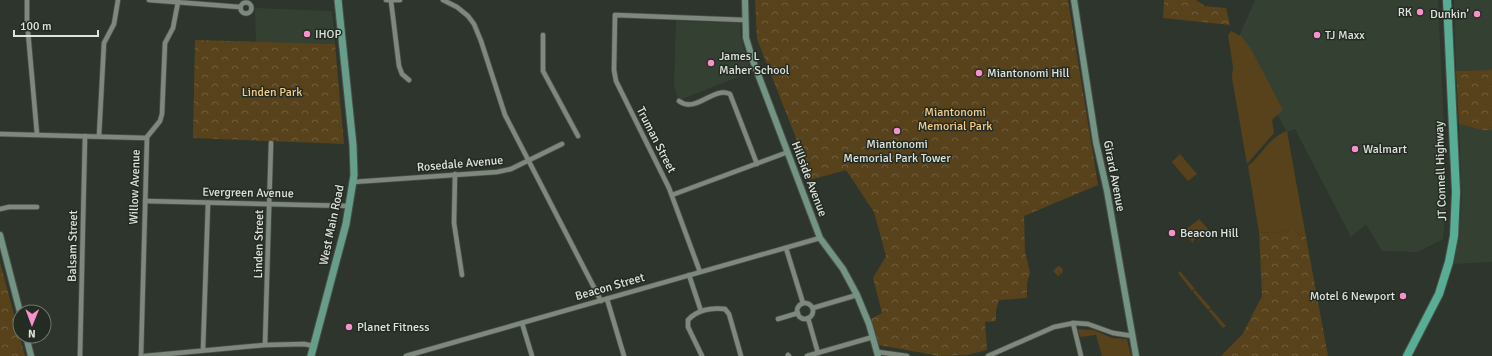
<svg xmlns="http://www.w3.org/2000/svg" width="1492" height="356" viewBox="0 0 1492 356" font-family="Signika,sans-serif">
	<defs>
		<pattern id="forest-crowns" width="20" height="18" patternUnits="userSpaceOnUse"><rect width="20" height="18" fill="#58421b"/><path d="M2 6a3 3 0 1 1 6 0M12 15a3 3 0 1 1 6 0" fill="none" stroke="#705d3c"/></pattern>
	</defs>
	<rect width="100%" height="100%" fill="#2d352c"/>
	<g fill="#344132">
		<polygon points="1255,0 1438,0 1447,194 1443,239 1418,252 1382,251 1366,224 1351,237 1295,129 1287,132 1237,41"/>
		<polygon points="1454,0 1492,0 1492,70 1456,71"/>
		<polygon points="255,8 332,11 335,44 256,42"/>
		<polygon points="676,21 740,23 741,38 751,72 682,99 677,96 674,85"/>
		<polygon points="1459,124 1482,130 1492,130 1492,262 1454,264 1459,234 1462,200"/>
	</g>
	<g fill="#58421b">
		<polygon points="1231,31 1241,36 1251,49 1283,110 1272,120 1274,133 1247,164 1232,78 1233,67 1228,35"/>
		<path d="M1287 131 1306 237 1292 230 1271 233 1259 232 1248 166C1262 155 1269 137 1287 131Z"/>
		<polygon points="1180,154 1197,174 1188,181 1172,162"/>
		<polygon points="1199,219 1210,231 1196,243 1202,236 1200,235 1193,241 1194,244 1183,232"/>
		<polygon points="1058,266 1061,267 1063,270 1061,275 1058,270 1060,275 1058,276 1053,271"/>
		<polygon points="1180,271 1195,289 1192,291 1178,273"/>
		<polygon points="1195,290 1211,308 1208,310 1193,292"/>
		<polygon points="1211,309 1226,326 1223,328 1209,311"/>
		<polygon points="1078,329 1094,330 1112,338 1127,339 1131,356 1102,356 1096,335 1080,337"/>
	</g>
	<g fill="url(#forest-crowns)">
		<polygon points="755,0 1068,0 1098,185 1024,216 1025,251 1030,273 1027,283 1027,298 999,300 996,310 996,321 985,322 987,350 967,355 939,356 879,345 871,319 882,313 873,278 886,256 874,212 846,170 810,180 796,138 757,39"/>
		<polygon points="1164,0 1196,0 1205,6 1226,8 1230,25 1163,18"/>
		<polygon points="195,40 335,44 344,144 193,138"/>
		<polygon points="1492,70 1492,130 1482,130 1459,124 1456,71"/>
		<polygon points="1292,230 1306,237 1328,356 1221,356 1242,335 1262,296 1259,232 1271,233"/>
		<polygon points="0,262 25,356 0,356"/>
	</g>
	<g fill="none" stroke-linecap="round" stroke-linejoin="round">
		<g stroke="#495048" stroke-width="6">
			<g id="street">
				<polyline points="27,0 27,21"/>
				<polyline points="149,0 240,7"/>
				<polyline points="386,0 400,0"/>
				<polyline points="443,0 457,7 468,16 474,24 481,41 505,115 601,301"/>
				<polyline points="391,1 399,66 402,74 409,80"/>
				<circle cx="246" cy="8" r="5.5"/>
				<polyline points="28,32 37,134"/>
				<polyline points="543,35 543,71 578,136"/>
				<path d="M679 101C696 114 713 86 730 94L757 164"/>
				<polyline points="0,134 147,138"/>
				<polyline points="99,136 104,43 114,24 118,0"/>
				<polyline points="455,174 454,223 462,275"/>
				<polyline points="353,182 497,172 511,169 562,144"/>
				<polyline points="672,195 788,152"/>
				<polyline points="145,201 350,206"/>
				<polyline points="0,209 9,207 37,207"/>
				<polyline points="786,248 803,303"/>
				<polyline points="700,272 669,188 616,81 614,70 615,15 745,20"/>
				<polyline points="689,275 701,311"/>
				<polyline points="607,299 624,356"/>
				<circle cx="805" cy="311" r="8"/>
				<polyline points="813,308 857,295"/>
				<polyline points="808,318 818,353"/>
				<polyline points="778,319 798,313"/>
				<polyline points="522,323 532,356"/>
				<polyline points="1073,323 1081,356"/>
				<polyline points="265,345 271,143"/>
				<polyline points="203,350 208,203"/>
				<polyline points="878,352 907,356"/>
				<polyline points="788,355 789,356"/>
				<polyline points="80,356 85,136"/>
				<polyline points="141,356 147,137 160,121 162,114 165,43 173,28 178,2"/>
				<polyline points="145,356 265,345 304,344 314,346"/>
				<polyline points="406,356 820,238"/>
				<path d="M702 356 688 327V320C697 310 712 307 725 309L729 314 741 356"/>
				<polyline points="807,356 873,337"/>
				<polyline points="988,356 1054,327 1074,323 1088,324 1113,333 1133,336"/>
			</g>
		</g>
		<g stroke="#495048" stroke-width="8">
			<g id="secondary">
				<polyline points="745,0 746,38 753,61 820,238 843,269 857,295 869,324 878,356"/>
				<polyline points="1074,0 1096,142 1107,191 1136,356"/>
				<polyline points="0,235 20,312"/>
				<polyline points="26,336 31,356"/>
			</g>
		</g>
		<g stroke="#495048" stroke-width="9">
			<polyline id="primary" points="311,356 346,224 354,175 353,145 338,0"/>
		</g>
		<g stroke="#495048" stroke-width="10">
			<polyline id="highway" points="1407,356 1439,294 1449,262 1454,236 1456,192 1447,0"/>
		</g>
		<use href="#street" stroke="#7e887d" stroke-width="4.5"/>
		<use href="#secondary" stroke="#739384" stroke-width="6"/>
		<use href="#primary" stroke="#679e8b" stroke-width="7"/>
		<use href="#highway" stroke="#58ad95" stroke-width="8"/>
	</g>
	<g fill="#f890cc" stroke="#232b22" stroke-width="1.5">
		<circle cx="1420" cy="12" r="4"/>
		<circle cx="1477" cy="14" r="4"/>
		<circle cx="307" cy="34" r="4"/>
		<circle cx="1317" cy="35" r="4"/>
		<circle cx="711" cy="63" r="4"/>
		<circle cx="979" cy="73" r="4"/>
		<circle cx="897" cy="131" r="4"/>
		<circle cx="1355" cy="149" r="4"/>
		<circle cx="1172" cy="233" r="4"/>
		<circle cx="1403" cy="296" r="4"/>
		<circle cx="349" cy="327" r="4"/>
	</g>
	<g text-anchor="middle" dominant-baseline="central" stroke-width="3" stroke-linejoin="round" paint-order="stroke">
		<g font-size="12" fill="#dee3dd" stroke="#232b22" text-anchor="start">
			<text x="1412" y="12" text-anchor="end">RK</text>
			<text x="1469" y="14" text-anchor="end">Dunkin'</text>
			<text x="315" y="34">IHOP</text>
			<text x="1325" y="35">TJ Maxx</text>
			<text x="719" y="56">James L<tspan x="719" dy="14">Maher School</tspan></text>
			<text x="987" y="73">Miantonomi Hill</text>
			<text x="897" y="144" text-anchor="middle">Miantonomi<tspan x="897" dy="14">Memorial Park Tower</tspan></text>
			<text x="1363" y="149">Walmart</text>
			<text x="1180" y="233">Beacon Hill</text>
			<text x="1395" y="296" text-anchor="end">Motel 6 Newport</text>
			<text x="357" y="327">Planet Fitness</text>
		</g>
		<g font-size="12" fill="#f6cc88" stroke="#232b22">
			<text x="272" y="92">Linden Park</text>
			<text x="955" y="112">Miantonomi<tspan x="955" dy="14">Memorial Park</tspan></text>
		</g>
		<g font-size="12" fill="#dee3dd" stroke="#232b22">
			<text transform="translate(656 140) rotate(63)">Truman Street</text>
			<text transform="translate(460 164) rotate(-5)">Rosedale Avenue</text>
			<text transform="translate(1441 171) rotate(-92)">JT Connell Highway</text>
			<text transform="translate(1114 176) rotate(79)">Girard Avenue</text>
			<text transform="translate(809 179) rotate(69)">Hillside Avenue</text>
			<text transform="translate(135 187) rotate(-88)">Willow Avenue</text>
			<text transform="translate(248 193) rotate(1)">Evergreen Avenue</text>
			<text transform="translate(332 225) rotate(-78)">West Main Road</text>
			<text transform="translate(259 244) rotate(-89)">Linden Street</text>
			<text transform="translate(73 246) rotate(-89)">Balsam Street</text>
			<text transform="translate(610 287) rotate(-16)">Beacon Street</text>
		</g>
	</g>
	<g transform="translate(32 324) rotate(181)"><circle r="19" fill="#232b22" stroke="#6e756d"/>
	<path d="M0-3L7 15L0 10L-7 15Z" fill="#f890cc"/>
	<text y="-6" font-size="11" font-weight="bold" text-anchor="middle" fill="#dee3dd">N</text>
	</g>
	<path d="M14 30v6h84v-6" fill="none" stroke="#dee3dd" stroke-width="2"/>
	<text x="20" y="30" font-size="12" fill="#dee3dd" stroke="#232b22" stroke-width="3" paint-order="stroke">100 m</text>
</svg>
